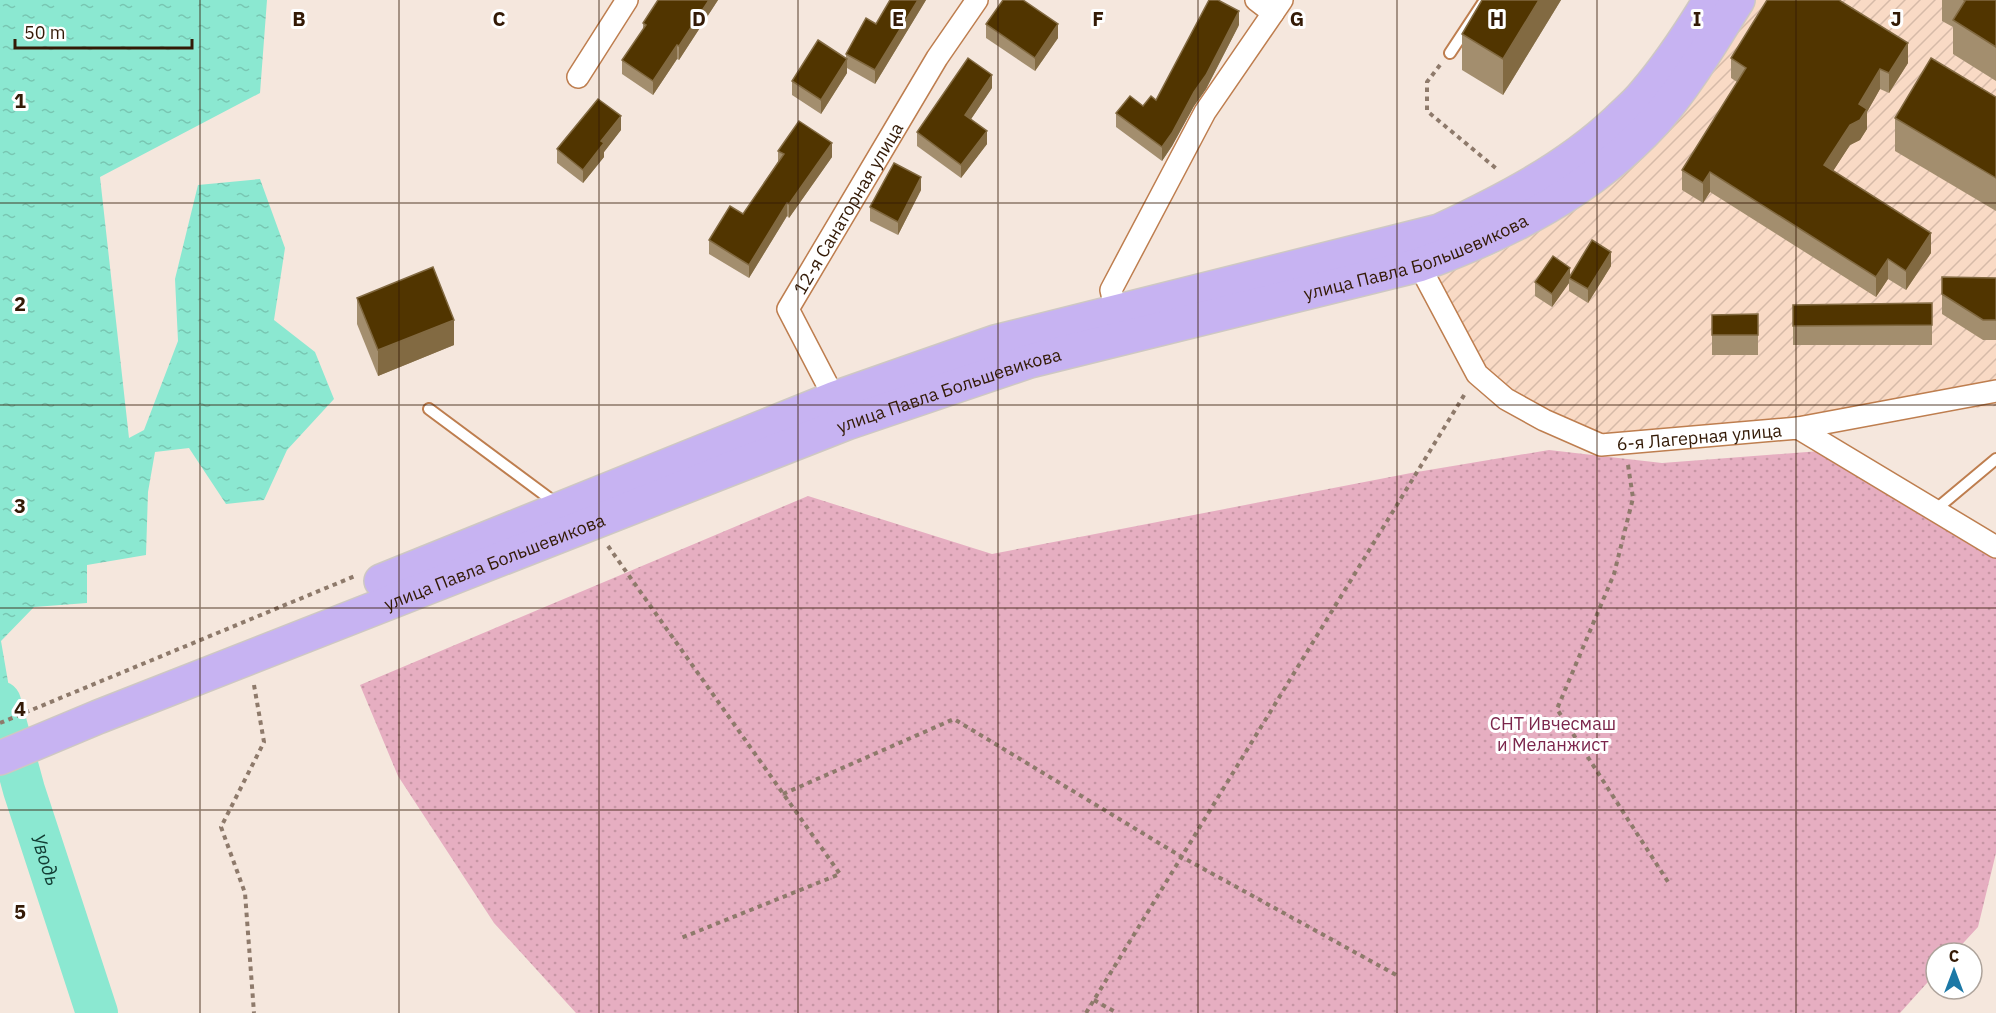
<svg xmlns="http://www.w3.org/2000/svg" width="1996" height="1013" viewBox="0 0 1996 1013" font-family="'IBM Plex Sans',sans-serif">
	<defs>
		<pattern id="industrial-furrows" width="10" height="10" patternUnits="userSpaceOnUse" patternTransform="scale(1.5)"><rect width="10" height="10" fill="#f9dac5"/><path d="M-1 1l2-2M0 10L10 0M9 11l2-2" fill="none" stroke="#d6baa8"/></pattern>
		<pattern id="garden-dots" width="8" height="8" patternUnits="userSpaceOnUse" patternTransform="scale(1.5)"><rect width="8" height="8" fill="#e6aec1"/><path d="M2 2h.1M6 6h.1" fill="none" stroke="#c695a4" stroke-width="1.8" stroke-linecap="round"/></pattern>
		<pattern id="water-ripples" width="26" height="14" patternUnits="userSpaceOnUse" patternTransform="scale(1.5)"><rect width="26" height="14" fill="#8be8d1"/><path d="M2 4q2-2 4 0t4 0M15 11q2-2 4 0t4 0" fill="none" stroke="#78c6b2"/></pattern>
	</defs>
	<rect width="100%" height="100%" fill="#f5e7dd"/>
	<polygon fill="url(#industrial-furrows)" points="1752,0 1996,0 1996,406 1603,440 1509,398 1480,372 1435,274 1491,256 1555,223 1592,199 1624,173 1650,149 1673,119"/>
	<polygon fill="url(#garden-dots)" points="1549,450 1662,463 1820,451 1996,557 1996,853 1978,927 1954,953 1936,953 1936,973 1900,1013 576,1013 494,923 398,776 360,685 808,496 992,554 1411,473"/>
	<polygon fill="url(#water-ripples)" points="0,0 267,0 260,93 100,177 129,438 144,430 178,341 175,279 198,185 260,179 285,248 274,320 315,352 334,399 287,450 264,500 226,504 189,448 155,452 148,492 146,555 87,565 87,603 34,607 1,641 11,699 0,704"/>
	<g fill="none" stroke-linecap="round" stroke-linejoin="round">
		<path stroke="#8be8d1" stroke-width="42" id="s1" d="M0 702 24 790 97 1013"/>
		<g stroke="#be7e4f" stroke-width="14">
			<g id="service">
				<polyline points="1450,53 1485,0"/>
				<polyline points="429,409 557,504"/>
				<polyline points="1935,510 1996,459"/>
			</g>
		</g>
		<g stroke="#be7e4f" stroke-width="24">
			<g id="minor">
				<polyline points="1256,0 1273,13"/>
				<polyline points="578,77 627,0"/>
				<path id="s2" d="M1419 265 1477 374 1506 399 1544 420 1601 445 1798 428 1996 547"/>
				<polyline points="1116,312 1111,290 1205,112 1282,0"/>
				<path id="s3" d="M840 409 788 309 937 58 977 0"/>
				<polyline points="1798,428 1996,391"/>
			</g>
		</g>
		<g stroke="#cec8c3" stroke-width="36">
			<g id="primary">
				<path d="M381 581 835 398 995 342 1439 231C1503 201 1566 169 1618 120 1626 112 1636 104 1644 94 1669 65 1690 33 1710 0"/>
				<path id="s4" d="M0 758 98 717 847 423 1030 361 1419 265C1508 233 1591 191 1655 121 1687 85 1712 41 1738 0"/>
			</g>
		</g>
		<g stroke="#8e7a6b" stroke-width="4" stroke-dasharray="4.5 4.5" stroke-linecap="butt">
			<polyline points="1440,65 1427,82 1427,111 1498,170"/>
			<polyline points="1628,465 1633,498 1614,574 1557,709 1670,885"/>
			<polyline points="608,546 840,874 681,938"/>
			<polyline points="254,685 264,742 221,827 245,893 254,1013"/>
			<polyline points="0,723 355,576"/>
			<polyline points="783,794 954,719 1182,857 1398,976"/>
			<polyline points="1094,1000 1117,1013"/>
			<polyline points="1086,1013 1466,392"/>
		</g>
		<use href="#service" stroke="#fff" stroke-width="10"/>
		<use href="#minor" stroke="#fff" stroke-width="21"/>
		<use href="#primary" stroke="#c7b3f2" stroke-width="33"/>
	</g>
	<g fill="#a38e6e">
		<polygon points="658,0 718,0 679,60 677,59 653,95 622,74 622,60 643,30 643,23"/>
		<polygon points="890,0 926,0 875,84 847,68 847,73 821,114 792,95 792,81 846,58 846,54 876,24"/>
		<polygon points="1482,0 1561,0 1503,95 1462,70 1462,34"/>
		<polygon points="1942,0 1996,0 1996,81 1953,54 1953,27 1942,21"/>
		<polygon points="986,24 1058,38 1035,71 986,38"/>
		<polygon points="1239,25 1206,89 1194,106 1172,146 1162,161 1116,127 1116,113 1143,106 1156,100"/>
		<polygon points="1731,58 1908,63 1889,93 1880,89 1867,112 1867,129 1860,140 1850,145 1833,171 1931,253 1906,290 1888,279 1876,297 1710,192 1703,203 1682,190 1682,170 1737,82 1731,78"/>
		<polygon points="992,88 971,119 987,144 961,178 917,146 917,132"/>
		<polygon points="1996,97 1996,211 1895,151 1895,118"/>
		<polygon points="621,130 604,152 604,157 583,183 557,163 557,149"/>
		<polygon points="778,151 832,157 789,218 787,216 749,278 709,254 709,240 743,214 778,162"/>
		<polygon points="921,190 898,235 870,221 870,207"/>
		<polygon points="1611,266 1588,303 1569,291 1569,283 1552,307 1535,296 1535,282 1570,275"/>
		<polygon points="1942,277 1996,278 1996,340 1983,340 1942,314"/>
		<polygon points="357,298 454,345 378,376 357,324"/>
		<polygon points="1932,303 1932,345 1793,345 1793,305"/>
		<polygon points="1758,314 1758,355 1712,355 1712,315"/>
	</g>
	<g fill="#826a42">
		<polygon points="709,0 718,0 679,60 679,46"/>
		<polygon points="918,0 926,0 875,84 875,70"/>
		<polygon points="1539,0 1561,0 1503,95 1503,59"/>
		<polygon points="1239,11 1239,25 1206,89 1194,106 1172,146 1162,161 1162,147"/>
		<polygon points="1058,24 1058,38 1035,71 1035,58"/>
		<polygon points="1908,43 1908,63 1889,93 1889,73"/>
		<polygon points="677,45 677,59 653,95 653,81"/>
		<polygon points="847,59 847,73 821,114 821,100"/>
		<polygon points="1880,69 1880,89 1867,112 1867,129 1860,140 1850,145 1824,185 1824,165 1859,104"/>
		<polygon points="992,75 992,88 965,128 965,115"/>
		<polygon points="621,116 621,130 604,152 604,157 583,183 583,170 601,141"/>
		<polygon points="987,131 987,144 961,178 961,165"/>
		<polygon points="832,143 832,157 789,218 789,204"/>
		<polygon points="1710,172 1710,192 1703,203 1703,183"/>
		<polygon points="921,177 921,190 898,235 898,222"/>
		<polygon points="787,203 787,216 749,278 749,265"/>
		<polygon points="1931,233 1931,253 1906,290 1906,271"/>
		<polygon points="1611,252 1611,266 1588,303 1588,289"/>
		<polygon points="1888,259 1888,279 1876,297 1876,277"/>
		<polygon points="1570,268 1570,279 1569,278 1569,283 1552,307 1552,294"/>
		<polygon points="454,320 454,345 378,376 378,350"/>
	</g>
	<g fill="#513500" stroke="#826a42" stroke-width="1.5">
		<polygon points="658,0 709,0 679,46 677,45 653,81 622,60 646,25 643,23"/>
		<polygon points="890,0 918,0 875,70 846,54 866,18 876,24"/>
		<polygon points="1003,0 1023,0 1058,24 1035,58 986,24"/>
		<polygon points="1209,0 1218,0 1239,11 1206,75 1194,92 1172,133 1162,147 1116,113 1130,96 1143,106 1151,96 1156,100"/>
		<polygon points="1482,0 1539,0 1503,59 1462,34"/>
		<polygon points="1767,0 1839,0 1908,43 1889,73 1880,69 1859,104 1867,109 1860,120 1850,125 1824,165 1931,233 1906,271 1888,259 1876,277 1710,172 1703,183 1682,170 1746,68 1731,58"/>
		<polygon points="1964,0 1996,0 1996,47 1953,20 1965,1"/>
		<polygon points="818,40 847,59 821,100 792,81"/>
		<polygon points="968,58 992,75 965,115 987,131 961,165 917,132"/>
		<polygon points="1931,58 1996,97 1996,178 1895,118"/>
		<polygon points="598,99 621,116 601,141 604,143 583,170 557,149"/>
		<polygon points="799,121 832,143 789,204 787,203 749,265 709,240 730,206 743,214 784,154 778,151"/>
		<polygon points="894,163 921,177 898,222 870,207"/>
		<polygon points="1592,240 1611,252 1588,289 1569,278"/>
		<polygon points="1553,256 1570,268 1552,294 1535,282"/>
		<polygon points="433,267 454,320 378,350 357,298"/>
		<polygon points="1942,277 1996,278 1996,320 1983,320 1942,294"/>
		<polygon points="1932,303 1932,325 1793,326 1793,305"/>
		<polygon points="1758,314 1758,335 1712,335 1712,315"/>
	</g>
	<path fill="none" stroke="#331a06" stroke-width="1.5" stroke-opacity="0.55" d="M200 0V1013M399 0V1013M599 0V1013M798 0V1013M998 0V1013M1198 0V1013M1397 0V1013M1597 0V1013M1796 0V1013M0 203H1996M0 405H1996M0 608H1996M0 810H1996"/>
	<g text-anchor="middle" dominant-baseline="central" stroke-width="6" stroke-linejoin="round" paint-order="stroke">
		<g font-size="18" fill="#331a06" stroke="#fff">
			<text stroke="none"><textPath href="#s3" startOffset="230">12-я Санаторная улица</textPath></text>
			<text stroke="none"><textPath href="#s4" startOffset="1504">улица Павла Большевикова</textPath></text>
			<text stroke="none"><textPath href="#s4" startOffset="1018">улица Павла Большевикова</textPath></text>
			<text stroke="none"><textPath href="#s2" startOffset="366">6-я Лагерная улица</textPath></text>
			<text stroke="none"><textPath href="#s4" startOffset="532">улица Павла Большевикова</textPath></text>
		</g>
		<g font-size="18" fill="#7b254b" stroke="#fff">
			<text x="1553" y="723">СНТ Ивчесмаш<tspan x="1553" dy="21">и Меланжист</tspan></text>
		</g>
		<g font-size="20" font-style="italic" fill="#123c33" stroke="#fff">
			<text stroke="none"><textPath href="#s1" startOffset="164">Уводь</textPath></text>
		</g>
	</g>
	<g font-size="20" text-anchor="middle" font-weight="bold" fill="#331a06" stroke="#fff" stroke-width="6" stroke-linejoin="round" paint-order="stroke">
		<text x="299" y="26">B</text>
		<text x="499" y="26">C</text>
		<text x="699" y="26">D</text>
		<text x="898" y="26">E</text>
		<text x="1098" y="26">F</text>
		<text x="1297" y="26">G</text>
		<text x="1497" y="26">H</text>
		<text x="1697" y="26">I</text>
		<text x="1896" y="26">J</text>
		<text x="20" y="108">1</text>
		<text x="20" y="311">2</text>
		<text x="20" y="513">3</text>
		<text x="20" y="716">4</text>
		<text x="20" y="919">5</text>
	</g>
	<g transform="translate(1954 971)"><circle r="28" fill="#ffffff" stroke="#ada39b" stroke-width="1.5"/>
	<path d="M0-4.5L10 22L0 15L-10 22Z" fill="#1c78a6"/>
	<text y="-9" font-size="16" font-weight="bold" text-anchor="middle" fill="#331a06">С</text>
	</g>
	<path d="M15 39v9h177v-9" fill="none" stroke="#331a06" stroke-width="3"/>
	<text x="24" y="39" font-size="18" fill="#331a06" stroke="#ffffff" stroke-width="4.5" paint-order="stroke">50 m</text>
</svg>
